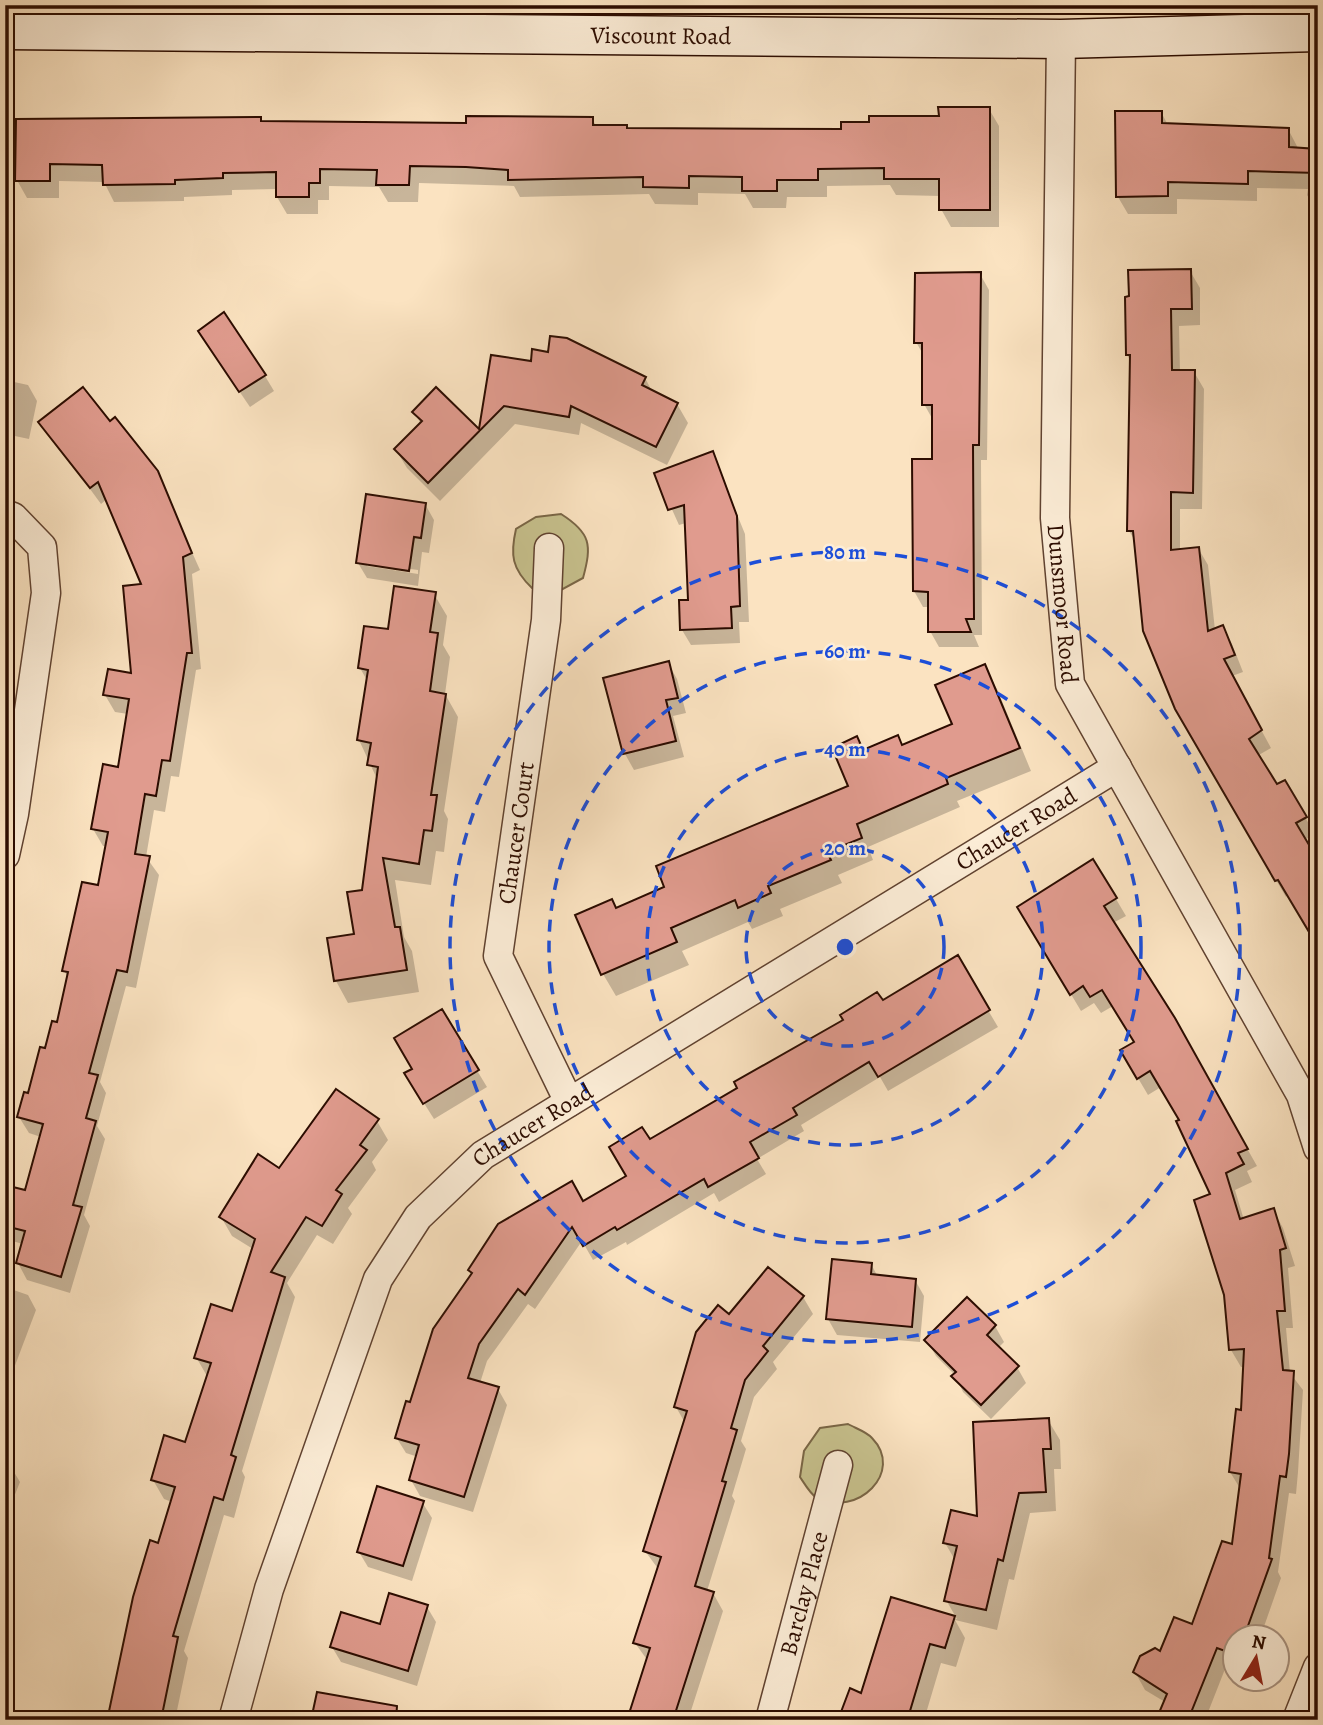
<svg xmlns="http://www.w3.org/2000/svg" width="1323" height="1725" viewBox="0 0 1323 1725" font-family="Alegreya,serif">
	<rect width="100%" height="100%" fill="#fbe3c1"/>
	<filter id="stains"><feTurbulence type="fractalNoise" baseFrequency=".00286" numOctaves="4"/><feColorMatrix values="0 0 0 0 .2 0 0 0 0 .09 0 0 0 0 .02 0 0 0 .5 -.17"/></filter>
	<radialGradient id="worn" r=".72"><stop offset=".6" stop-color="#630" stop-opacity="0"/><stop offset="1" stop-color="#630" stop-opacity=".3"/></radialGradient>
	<g fill="#c7c18d" stroke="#7a6646" stroke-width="2">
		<path d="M561 514C591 533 592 545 583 578L561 590 532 588C512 569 510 555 516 529L536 517Z"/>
		<path d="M848 1424C855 1428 867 1432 872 1438 905 1472 857 1518 817 1498 811 1495 804 1483 800 1477L804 1451 820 1428Z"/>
	</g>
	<g fill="#0003" fill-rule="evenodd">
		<polygon points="989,109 999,126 999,227 951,227 941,209 941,196 896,195 890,185 827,186 827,197 787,197 786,208 753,208 745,194 698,193 698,205 655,204 649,194 520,197 514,186 419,183 418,202 388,202 379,187 329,186 329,200 318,200 318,214 287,214 277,197 277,189 232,190 232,195 184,197 184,201 114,202 104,182 59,181 59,198 27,198 18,182 5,182 5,121 260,118 262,122 468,125 592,119 597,127 627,130 842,130"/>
		<polygon points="1161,112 1168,125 1288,129 1299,150 1318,151 1318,213 1307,195 1308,189 1257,188 1257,201 1177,199 1177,214 1128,214 1118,197"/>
		<polygon points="1190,271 1200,288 1200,325 1179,326 1180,372 1194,372 1204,389 1202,509 1180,509 1180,550 1198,548 1208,565 1215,630 1222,627 1232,644 1243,672 1232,676 1271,748 1257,756 1276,787 1284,782 1315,834 1304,840 1286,897 1176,709 1136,542 1129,531 1132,363 1127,355"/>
		<polygon points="980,274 989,290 987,460 981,460 982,635 974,635 979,647 939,647 930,631 929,607 923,607 914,591 934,461 933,420 924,404 924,356 916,342"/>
		<polygon points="209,347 265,376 274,391 250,407"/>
		<polygon points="549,354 645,378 653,393 677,404 688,423 667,465 581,423 579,435 515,424 440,501 407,468 396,450 421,424 414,412 436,389 481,432 492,357 532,363"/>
		<polygon points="5,380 28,385 37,401 29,439 10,435 9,442 5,441"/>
		<polygon points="41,422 110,424 156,472 200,570 192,574 201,669 196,670 179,777 171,776 165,812 154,810 146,857 159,875 136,988 126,986 100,1082 106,1093 97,1126 105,1139 84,1215 90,1226 70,1293 27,1280 18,1263 23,1244 5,1239 5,1187 26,1193 41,1137 29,1133 19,1117 58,1024 68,978 64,970 100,887 107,846 103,846 93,829 119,769 128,714 115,712 105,695 133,675 144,585 107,499 101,504"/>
		<polygon points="712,453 745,534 749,622 739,622 740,643 691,645 682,630 689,601 686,523 679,525 656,474"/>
		<path d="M425 504 434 520 429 553 422 552 418 586 367 578 358 563ZM367 563 418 570V574L367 566Z"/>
		<polygon points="434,594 447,616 443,645 450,657 445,694 458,717 444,811 448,819 444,852 436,851 431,885 395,880 404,937 412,951 419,992 348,1003 336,981 356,935 378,781 359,740 368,682 360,668 389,631"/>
		<polygon points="668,663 677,679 686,713 673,716 684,757 634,770 625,754 606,679"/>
		<polygon points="984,666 997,689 1031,771 957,801 960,807 868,847 873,860 838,875 842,883 780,909 783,916 752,929 748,922 682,951 689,965 616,996 603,974 616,910 667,888 851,787 864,751 903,747 954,725"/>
		<polygon points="1116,899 1126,916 1113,923 1173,1018 1257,1166 1247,1171 1252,1182 1235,1190 1244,1220 1273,1210 1283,1228 1295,1266 1288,1268 1293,1328 1286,1328 1290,1373 1303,1390 1298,1472 1296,1494 1289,1493 1278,1572 1281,1578 1260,1638 1236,1638 1236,1667 1227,1664 1205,1720 1158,1720 1165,1702 1145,1690 1135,1672 1193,1627 1234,1547 1241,1490 1230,1472 1243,1411 1245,1367 1241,1367 1231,1350 1212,1195 1181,1121 1161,1087 1148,1095 1132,1068 1136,1042 1113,1006 1101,1013 1094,1003 1081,1011 1019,907"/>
		<polygon points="957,958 998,1027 888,1091 880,1077 801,1125 804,1131 757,1159 766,1174 719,1202 714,1193 627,1245 626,1242 593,1260 582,1241 535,1309 528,1304 487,1361 480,1383 498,1389 507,1405 473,1512 420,1496 411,1480 418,1457 406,1453 396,1437 473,1275 470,1270 628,1177 649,1142"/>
		<polygon points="441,1011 487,1087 434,1119 415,1089 414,1069"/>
		<polygon points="377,1121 388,1140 372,1162 376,1170 348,1208 352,1214 333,1244 317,1235 287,1283 295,1297 242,1471 245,1477 234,1518 224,1515 184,1651 188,1658 175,1720 109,1720 134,1597 159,1545 172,1502 164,1499 153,1480 187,1444 207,1376 196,1357 233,1313 253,1249 232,1236 221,1217 279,1170"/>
		<polygon points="871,1264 878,1277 915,1280 924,1296 920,1342 837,1335 828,1319"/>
		<polygon points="5,1287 28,1295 36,1310 5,1392"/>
		<polygon points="803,1297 813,1314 773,1362 777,1369 754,1397 741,1441 746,1449 732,1496 735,1501 707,1591 713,1593 723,1611 688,1720 619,1720 622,1711 631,1714 648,1661 635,1643 659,1570 645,1551 685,1423 676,1407 730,1317"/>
		<polygon points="967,1299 995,1326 1004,1342 998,1348 1017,1367 1026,1383 991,1419 963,1392 955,1375 936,1356 927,1341"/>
		<polygon points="1048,1420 1060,1440 1061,1469 1054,1469 1056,1511 1030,1513 1014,1580 1009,1579 997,1630 955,1620 965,1638 956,1667 941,1663 924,1720 862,1695 892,1599 957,1619 946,1600 955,1560 945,1543 979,1518"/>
		<polygon points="5,1465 11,1467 20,1482 10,1507 5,1505"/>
		<polygon points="422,1502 432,1518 412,1581 368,1567 359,1552"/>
		<polygon points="427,1607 436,1622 417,1686 341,1662 332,1647"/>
	</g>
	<g fill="#e09b8e" stroke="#2c0c00" stroke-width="2">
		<polygon points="938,107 990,107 990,210 939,210 939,179 884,179 884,168 818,169 818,180 777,180 777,191 742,191 742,177 689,176 689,188 643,187 643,177 508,180 508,170 466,167 410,166 409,185 376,185 377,170 320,169 320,183 309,183 309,197 276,197 276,172 223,173 223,178 175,180 175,184 103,185 102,165 50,164 50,181 15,181 16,119 261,117 261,121 466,123 466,116 593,117 593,125 627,125 627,128 841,129 841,122 869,122 869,116 939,116"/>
		<polygon points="1115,111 1162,111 1162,123 1289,128 1289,147 1318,149 1318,173 1248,171 1248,184 1168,182 1168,196 1116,197"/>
		<polygon points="1191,269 1192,309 1171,309 1172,370 1195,370 1193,493 1171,492 1171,550 1199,547 1208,631 1223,625 1235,655 1224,659 1262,730 1249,739 1277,784 1285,780 1307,817 1296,823 1318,860 1318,947 1278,880 1275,881 1175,709 1143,631 1133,531 1127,531 1130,355 1126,355 1125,297 1129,296 1128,270"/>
		<polygon points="981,272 979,445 973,445 974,619 966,619 971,632 928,632 928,592 913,591 912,459 932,459 932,405 922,405 922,343 914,343 915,273"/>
		<polygon points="224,312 266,375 239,392 198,331"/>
		<polygon points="550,336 567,338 646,377 642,385 678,403 656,447 571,406 569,417 504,406 428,483 394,449 422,421 412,412 436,387 479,429 491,355 531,361 532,349 548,352"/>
		<polygon points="83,387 110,421 115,417 158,471 192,553 183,557 192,653 187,653 170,761 162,760 156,796 145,794 135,854 150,856 127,972 117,970 89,1073 98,1075 86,1118 96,1121 73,1205 82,1207 61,1277 16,1263 25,1231 5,1226 5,1185 25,1190 43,1124 17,1117 24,1092 28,1093 40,1047 45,1048 52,1021 57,1022 68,972 62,971 82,882 98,885 108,832 91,829 103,764 118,767 129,699 103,695 108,669 131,673 123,586 141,584 98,482 90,488 38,422"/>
		<polygon points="713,451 737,516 740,606 731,607 732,628 680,630 679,600 688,600 684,505 668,510 654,473"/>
		<polygon points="366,494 426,503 421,538 414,537 409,571 356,563"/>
		<polygon points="394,586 436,592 430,632 438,633 430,691 446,694 431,795 437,795 432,831 424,830 419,864 383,858 395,927 400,927 407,970 334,981 327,938 354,934 347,892 362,890 378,767 367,765 371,743 357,740 368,670 358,668 364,626 388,629"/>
		<polygon points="669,661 678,698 666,700 676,741 623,754 603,678"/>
		<polygon points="985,664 1020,748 946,778 948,784 857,824 862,838 827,852 831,860 768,886 771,893 738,908 735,900 671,928 677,942 601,975 575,915 612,899 616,908 664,887 656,866 848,786 832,748 857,736 863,750 898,735 902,745 952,724 935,685"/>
		<polygon points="1093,859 1117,898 1104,906 1175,1018 1248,1149 1238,1153 1244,1164 1226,1173 1240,1219 1274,1208 1286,1248 1280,1250 1285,1311 1277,1311 1283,1370 1294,1371 1289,1454 1286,1477 1280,1476 1269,1558 1272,1559 1244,1637 1236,1637 1236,1655 1217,1648 1188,1720 1156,1720 1167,1694 1133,1672 1140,1656 1155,1648 1160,1651 1174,1617 1192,1624 1222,1541 1232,1544 1241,1474 1229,1472 1236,1409 1241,1410 1244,1349 1229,1350 1224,1295 1194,1200 1210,1194 1176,1121 1179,1120 1150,1071 1137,1079 1120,1050 1134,1042 1102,990 1090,997 1083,986 1070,995 1017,907"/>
		<polygon points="958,955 990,1010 878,1077 869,1062 793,1108 797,1115 750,1142 759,1158 708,1187 704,1179 617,1230 615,1227 583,1246 572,1227 525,1295 518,1289 479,1344 468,1378 499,1387 464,1497 409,1480 419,1445 395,1438 406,1401 410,1402 433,1329 472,1273 468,1270 498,1224 572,1181 583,1201 626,1176 609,1147 642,1127 650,1139 737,1088 734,1082 843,1020 840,1015 877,992 883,1000"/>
		<polygon points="442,1009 479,1070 423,1104 404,1073 412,1069 394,1038"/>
		<polygon points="336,1089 379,1119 360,1145 367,1150 336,1190 342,1194 322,1226 306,1217 271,1272 285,1277 231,1455 236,1457 223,1500 214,1497 173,1636 178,1637 161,1720 128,1720 108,1716 133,1597 150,1540 158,1543 175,1487 151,1480 164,1435 185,1442 211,1363 194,1358 211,1304 232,1311 255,1239 219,1217 258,1154 279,1168"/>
		<polygon points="832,1259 872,1263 871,1274 916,1279 912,1327 826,1319"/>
		<polygon points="768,1267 804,1296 763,1346 768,1351 745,1380 731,1428 737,1430 722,1481 726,1482 695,1586 714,1592 673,1720 627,1720 650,1648 633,1643 661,1557 643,1551 687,1411 674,1407 696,1332 718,1305 729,1314"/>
		<polygon points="967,1297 996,1325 987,1335 1019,1366 981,1405 951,1376 956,1372 924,1340"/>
		<polygon points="1049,1418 1051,1449 1043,1449 1046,1492 1019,1493 1003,1561 998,1559 986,1610 944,1601 957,1546 943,1543 951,1510 977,1516 973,1422"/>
		<polygon points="377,1486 424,1501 403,1566 357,1552"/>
		<polygon points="389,1593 428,1605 408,1671 330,1647 341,1612 380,1624"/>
		<polygon points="891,1597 955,1616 945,1648 930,1644 910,1711 926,1720 838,1720 850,1688 861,1693"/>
		<polygon points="317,1692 397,1706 396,1720 311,1720"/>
	</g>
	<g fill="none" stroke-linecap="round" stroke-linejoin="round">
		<g stroke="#604230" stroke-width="31">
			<g id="street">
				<path id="s1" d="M1061 39 1055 518 1070 684 1301 1095 1318 1148"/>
				<polyline points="5,514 13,517 42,547 46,593 14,814 5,855"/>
				<polyline points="549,548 546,620 498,956 569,1102"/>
				<path id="s2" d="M233 1720 269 1589 378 1279 418 1217 483 1155 1117 767"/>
				<path id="s3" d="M770 1720 838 1465"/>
				<polyline points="1297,1720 1318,1667"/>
			</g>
		</g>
		<g stroke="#2c0c00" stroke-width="41">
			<g id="secondary">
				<path id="s4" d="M5 30 1061 39 1318 32"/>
			</g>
		</g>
		<use href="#street" stroke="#fcedd7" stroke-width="28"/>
		<use href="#secondary" stroke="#fcedd7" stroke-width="38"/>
	</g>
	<g fill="none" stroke="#1d4ed8" stroke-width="3.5" stroke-dasharray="12 9">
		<circle cx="845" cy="947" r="99"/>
		<circle cx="845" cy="947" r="198"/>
		<circle cx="845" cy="947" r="296"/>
		<circle cx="845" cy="947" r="395"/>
	</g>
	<g text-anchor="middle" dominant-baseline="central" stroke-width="5" stroke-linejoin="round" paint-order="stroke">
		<g font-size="24" fill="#2c0c00" stroke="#fcedd7">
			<text stroke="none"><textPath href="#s4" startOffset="656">Viscount Road</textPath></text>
			<text stroke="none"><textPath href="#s1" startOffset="565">Dunsmoor Road</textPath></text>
			<text stroke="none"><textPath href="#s2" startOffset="1253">Chaucer Road</textPath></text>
			<text transform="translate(516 833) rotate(-82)">Chaucer Court</text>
			<text stroke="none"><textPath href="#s2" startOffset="686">Chaucer Road</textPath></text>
			<text stroke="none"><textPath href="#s3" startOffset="131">Barclay Place</textPath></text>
		</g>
	</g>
	<circle cx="845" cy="947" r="10" fill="#1d4ed8" stroke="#fcedd7" stroke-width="3.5"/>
	<g font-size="21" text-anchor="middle" font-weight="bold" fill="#1d4ed8" stroke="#fcedd7" stroke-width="5" stroke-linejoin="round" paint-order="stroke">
		<text x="845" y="559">80 m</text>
		<text x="845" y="658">60 m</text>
		<text x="845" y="756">40 m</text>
		<text x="845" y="855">20 m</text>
	</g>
	<rect width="1323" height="1725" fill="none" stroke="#fbe3c1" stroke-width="28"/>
	<rect x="7" y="7" width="1309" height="1711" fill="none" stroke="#2c0c00" stroke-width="3.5"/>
	<rect x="14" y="14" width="1295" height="1697" fill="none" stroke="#2c0c00" stroke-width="2"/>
	<g transform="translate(1256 1658) rotate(10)"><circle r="33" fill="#fcedd7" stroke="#a99381" stroke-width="2"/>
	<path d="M0-5L12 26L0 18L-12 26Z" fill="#8f2418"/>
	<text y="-10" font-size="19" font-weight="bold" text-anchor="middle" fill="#2c0c00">N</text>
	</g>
	<rect width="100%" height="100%" filter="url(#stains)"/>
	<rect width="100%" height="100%" fill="url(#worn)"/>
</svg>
